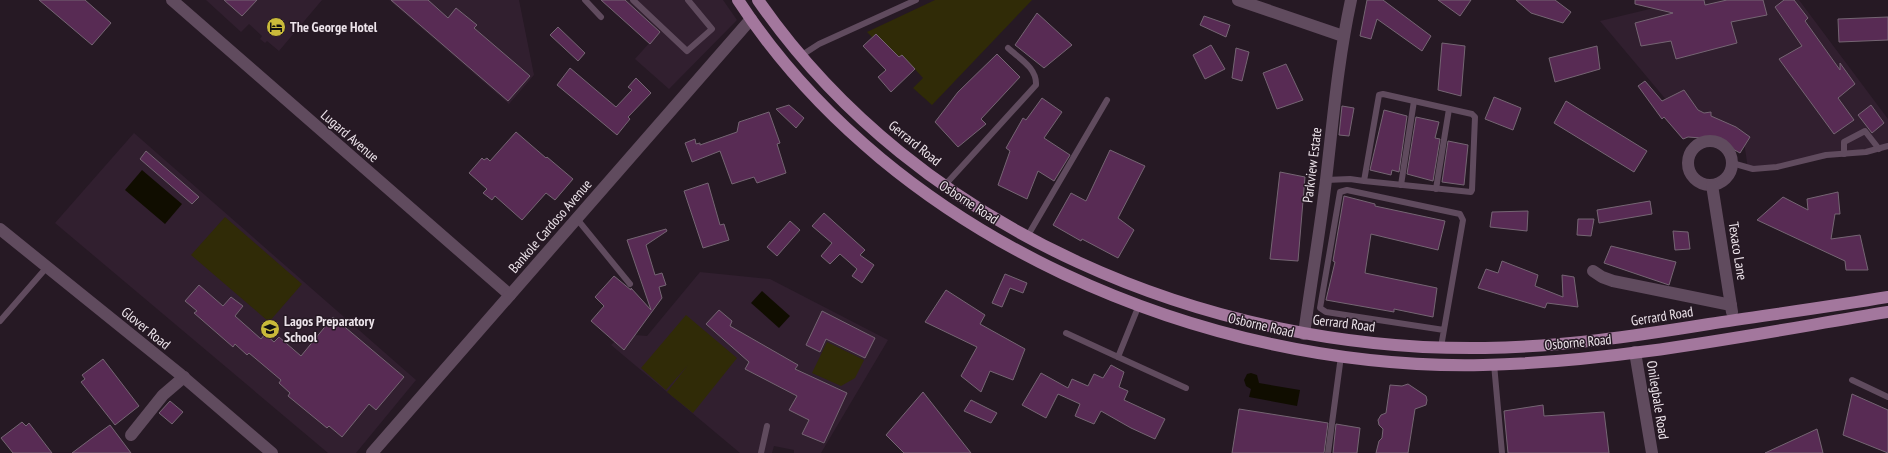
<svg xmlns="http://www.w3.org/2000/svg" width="1888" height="453" viewBox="0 0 1888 453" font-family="'PT Sans Narrow',sans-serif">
	<rect width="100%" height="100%" fill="#261924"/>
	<g fill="#311f2f">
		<polygon points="206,0 322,0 279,51 267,41 265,43 260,39 262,36 249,24 241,32"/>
		<polygon points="389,0 519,0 534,75 509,104"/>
		<polygon points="625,0 723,0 737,20 669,89 635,59 660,31"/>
		<polygon points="1687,0 1799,0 1888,119 1888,150 1748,169 1744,142 1689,127 1600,21"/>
		<polygon points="134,133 416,380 356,453 328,453 55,223"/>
		<polygon points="700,272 770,279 888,340 821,453 794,453 794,450 774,446 772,453 740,453 611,345 623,334 647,336"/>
	</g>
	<g fill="#302b07">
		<polygon points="935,0 1032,0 932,105 913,88 923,78 902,55 899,57 876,34 873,38 867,32"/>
		<polygon points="225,217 302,284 269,322 191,255"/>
		<polygon points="686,315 737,358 693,413 667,392 688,365 666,390 641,368"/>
		<polygon points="827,342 864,360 855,378 841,386 812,373"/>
	</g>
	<g fill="#100d00">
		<polygon points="142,170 182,204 165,224 125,190"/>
		<polygon points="762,291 790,316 779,328 751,303"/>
		<polygon points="1251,373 1257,375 1259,383 1300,390 1297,406 1249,397 1251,389 1246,386 1244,380 1247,374"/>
	</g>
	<g fill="#582b54" stroke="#756573">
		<polygon points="39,0 85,0 111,23 92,45"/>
		<polygon points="224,0 257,0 242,16"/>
		<polygon points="391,0 428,0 448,18 456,8 477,25 474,28 530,76 508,101"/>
		<polygon points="601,0 625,0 660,32 650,44"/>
		<polygon points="1367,0 1383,0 1431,36 1422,51 1377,19 1371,39 1360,36"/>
		<polygon points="1438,0 1471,0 1460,16"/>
		<polygon points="1516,0 1555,0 1571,12 1563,23 1531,13"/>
		<polygon points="1635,0 1704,0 1705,5 1727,0 1763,0 1767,15 1731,22 1737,43 1676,59 1671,41 1641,46 1635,23 1673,13 1635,4"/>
		<polygon points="1784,0 1794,0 1808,18 1805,21 1840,70 1840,63 1855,84 1838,98 1854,120 1834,134 1779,59 1802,46 1775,7"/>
		<polygon points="1037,13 1072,45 1044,68 1015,45"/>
		<polygon points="1204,16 1230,25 1226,37 1200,25"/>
		<polygon points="1888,17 1888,40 1839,42 1838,19"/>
		<polygon points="558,27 585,53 578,61 550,35"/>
		<polygon points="876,34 899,57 902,55 915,69 891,92 878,77 886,70 863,46"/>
		<polygon points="1442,43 1465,46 1461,96 1438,90"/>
		<polygon points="1211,45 1225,69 1205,79 1193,55"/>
		<polygon points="1597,46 1600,69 1555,82 1549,58"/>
		<polygon points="1236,48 1249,52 1242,81 1232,78"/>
		<polygon points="997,54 1020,77 981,119 986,124 958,147 935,122 958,92"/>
		<polygon points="1286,64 1303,100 1277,109 1263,73"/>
		<polygon points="570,68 616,107 632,90 628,87 636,78 651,93 628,117 630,119 617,135 557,85"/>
		<polygon points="1645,81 1662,101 1684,90 1698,110 1704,113 1711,112 1711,116 1736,127 1750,137 1740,153 1715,139 1688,137 1683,139 1664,117 1662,119 1638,86"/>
		<polygon points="1494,97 1521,108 1513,130 1485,119"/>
		<polygon points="1042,98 1062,112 1044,138 1070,155 1054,181 1038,171 1027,199 998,185 1010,151 1006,148 1023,118 1026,120"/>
		<polygon points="1566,101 1647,151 1634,172 1554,123"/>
		<polygon points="789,105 804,118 796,128 776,109"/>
		<polygon points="1871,105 1884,123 1872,133 1858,115"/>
		<polygon points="1342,106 1354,108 1349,136 1339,135"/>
		<polygon points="1384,110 1407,116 1399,172 1392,170 1391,175 1370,170"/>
		<polygon points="769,112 780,143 777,144 786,173 757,183 754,177 732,184 720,151 692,162 685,143 695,139 696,144 700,143 700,145 737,132 739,122"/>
		<polygon points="1416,117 1439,122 1435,138 1440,139 1433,181 1407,174"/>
		<polygon points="516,132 546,158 547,157 573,179 555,200 546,193 522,220 495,196 492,200 483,193 487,189 469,173 482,158 484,160 487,158 490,161"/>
		<polygon points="1448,141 1468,145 1464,185 1442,182"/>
		<polygon points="1110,150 1145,166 1118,218 1134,230 1118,258 1082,239 1081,241 1053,225 1071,193 1086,201"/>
		<polygon points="146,151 199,197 192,204 140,159"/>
		<polygon points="1280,172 1305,177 1298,261 1270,259"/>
		<polygon points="708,183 720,225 724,224 729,240 703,248 684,191"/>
		<polygon points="1838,192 1840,214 1835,214 1831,239 1860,235 1868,270 1846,270 1845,261 1757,220 1783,197 1808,210 1807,199"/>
		<polygon points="1344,196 1375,204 1375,206 1445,221 1438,250 1371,234 1365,273 1437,288 1433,317 1394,309 1394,312 1326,300 1335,262 1333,261"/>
		<polygon points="1650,201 1652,214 1599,223 1597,210"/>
		<polygon points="1528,211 1527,231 1490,227 1492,212"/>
		<polygon points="824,213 865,250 860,255 874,265 862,283 852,276 857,269 840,254 830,264 821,256 832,243 812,226"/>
		<polygon points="1578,219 1594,219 1591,236 1577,235"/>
		<polygon points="790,221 800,230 777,256 767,247"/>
		<polygon points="666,229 667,231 646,245 655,275 662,273 666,285 659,287 662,298 624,350 591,321 604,306 595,297 614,276 631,290 631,288 651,310 627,240"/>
		<polygon points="1673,231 1688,232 1690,249 1675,250"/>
		<polygon points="1611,246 1676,262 1669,285 1604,263"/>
		<polygon points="1502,261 1538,275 1535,286 1563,297 1562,275 1574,277 1578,307 1547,303 1545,308 1478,288 1486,269 1498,273"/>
		<polygon points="1005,274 1027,283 1023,293 1010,288 1002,307 992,303"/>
		<polygon points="199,285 223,306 231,297 243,306 235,316 261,339 265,334 274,342 279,337 301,356 333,317 404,377 376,410 369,404 342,437 329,426 327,428 288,396 290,393 279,383 281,380 249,353 247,355 235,344 233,347 194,313 197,311 185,301"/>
		<polygon points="946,290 985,315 980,324 1025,349 1013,380 990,371 981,392 961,376 977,347 925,322"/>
		<polygon points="719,310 732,321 730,326 798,365 795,369 847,393 824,443 802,434 809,420 789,410 797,396 745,369 749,362 706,324"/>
		<polygon points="822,311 875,338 865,358 826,339 820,352 806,345"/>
		<polygon points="103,359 139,406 115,425 81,382 85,379 82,375"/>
		<polygon points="1111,365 1124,372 1119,387 1128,391 1124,400 1165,419 1155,439 1131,428 1101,411 1094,424 1075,416 1080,404 1058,394 1046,418 1022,405 1041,373 1068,388 1072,379 1088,386 1094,374 1103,378"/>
		<polygon points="1408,384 1426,396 1427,400 1426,405 1415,409 1408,453 1376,453 1379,441 1382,438 1383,429 1379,425 1378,420 1381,415 1386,413 1390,385 1402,386"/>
		<polygon points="923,392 956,434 971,453 904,453 886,435"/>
		<polygon points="1852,394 1888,410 1888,453 1843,435"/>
		<polygon points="971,400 997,413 991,423 964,411"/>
		<polygon points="170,401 183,412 172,424 159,413"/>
		<polygon points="1543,405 1544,416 1604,412 1609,453 1508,453 1504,411"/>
		<polygon points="1239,409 1328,423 1324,453 1232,453"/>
		<polygon points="22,422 26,426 29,423 52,453 13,453 1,438"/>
		<polygon points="1336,424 1360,428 1357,453 1333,453"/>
		<polygon points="110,425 131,453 72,453 92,438"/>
		<polygon points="1817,429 1823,453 1765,453"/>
	</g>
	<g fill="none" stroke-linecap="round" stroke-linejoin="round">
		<g stroke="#604b5e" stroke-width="6">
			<polyline points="585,0 601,17"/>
			<polyline points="633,0 687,51 712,29 688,0"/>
			<polyline points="802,55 819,44 916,0"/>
			<polyline points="1844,154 1844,142 1865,131 1879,149"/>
			<polyline points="1732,163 1753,169 1777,167 1826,155 1866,152 1888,146"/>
			<polyline points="1326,180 1350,179 1364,181 1471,192 1472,190 1475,117 1472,114 1383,94 1379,95 1364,181"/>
			<path d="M945 185 1036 85C1037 68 1020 59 1008 48"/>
			<polyline points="1401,185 1414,101"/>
			<polyline points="1436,189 1449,109"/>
			<polyline points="577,219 630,284"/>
			<polyline points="1027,237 1107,100"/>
			<polyline points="0,321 47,267"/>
			<polyline points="1066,333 1118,357 1139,305"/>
			<polyline points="1441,347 1463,220 1460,214 1347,190 1340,192 1320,308 1326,312 1444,330"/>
			<polyline points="1118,357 1186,388"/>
			<polyline points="1494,364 1502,453"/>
			<polyline points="1852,380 1888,397"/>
			<polyline points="761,453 767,426"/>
			<polyline points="1328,453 1341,356"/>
		</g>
		<g stroke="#604b5e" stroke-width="12">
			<polyline points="172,0 510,295"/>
			<polyline points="1238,0 1343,36"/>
			<circle cx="1710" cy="163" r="22"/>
			<polyline points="1712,185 1732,312"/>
			<polyline points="1593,271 1602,277 1613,281 1731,305"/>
			<path d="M1304 334C1311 282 1320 231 1326 180 1333 120 1338 60 1351 0"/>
			<polyline points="1635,352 1652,453"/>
			<polyline points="131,435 163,395 184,377"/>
			<polyline points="372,453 751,19"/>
		</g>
		<polyline stroke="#604b5e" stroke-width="12" points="0,229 181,375 272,453"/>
		<g stroke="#a3779d" stroke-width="12">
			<path d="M738 0C893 238 1204 371 1483 365 1619 362 1754 334 1888 312"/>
			<path d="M758 0C918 231 1209 352 1485 348 1560 347 1635 336 1709 324 1768 315 1828 307 1888 297"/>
		</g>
	</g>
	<defs>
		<g id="hotel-disc" transform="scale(1)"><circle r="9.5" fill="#c9ba3a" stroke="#261924"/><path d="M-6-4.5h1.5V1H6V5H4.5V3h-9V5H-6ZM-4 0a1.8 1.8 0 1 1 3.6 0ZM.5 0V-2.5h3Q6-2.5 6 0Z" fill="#111"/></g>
		<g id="school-disc" transform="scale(1)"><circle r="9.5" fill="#c9ba3a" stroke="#261924"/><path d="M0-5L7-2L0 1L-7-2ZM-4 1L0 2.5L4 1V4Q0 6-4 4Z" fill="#111"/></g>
	</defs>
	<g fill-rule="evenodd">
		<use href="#hotel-disc" x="276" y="27"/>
		<use href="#school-disc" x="270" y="329"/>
	</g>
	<g text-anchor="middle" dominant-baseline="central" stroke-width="3" stroke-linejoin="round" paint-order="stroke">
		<g font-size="14" font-weight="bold" fill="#ece3ea" stroke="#261924" text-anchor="start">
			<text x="290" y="27">The George Hotel</text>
			<text x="284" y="321">Lagos Preparatory<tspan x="284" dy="16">School</tspan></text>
		</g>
		<g font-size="14" fill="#ece3ea" stroke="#261924">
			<text transform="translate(350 136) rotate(41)">Lugard Avenue</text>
			<text transform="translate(915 143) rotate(39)">Gerrard Road</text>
			<text transform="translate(1312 165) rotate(-83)">Parkview Estate</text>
			<text transform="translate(969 202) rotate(33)">Osborne Road</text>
			<text transform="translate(550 226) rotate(-49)">Bankole Cardoso Avenue</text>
			<text transform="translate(1738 251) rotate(81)">Texaco Lane</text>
			<text transform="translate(1662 316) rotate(-9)">Gerrard Road</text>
			<text transform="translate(1344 323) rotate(7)">Gerrard Road</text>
			<text transform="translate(1261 325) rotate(13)">Osborne Road</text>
			<text transform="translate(146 328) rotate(39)">Glover Road</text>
			<text transform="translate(1578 342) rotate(-5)">Osborne Road</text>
			<text transform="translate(1658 400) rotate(81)">Onilegbale Road</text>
		</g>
	</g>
</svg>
